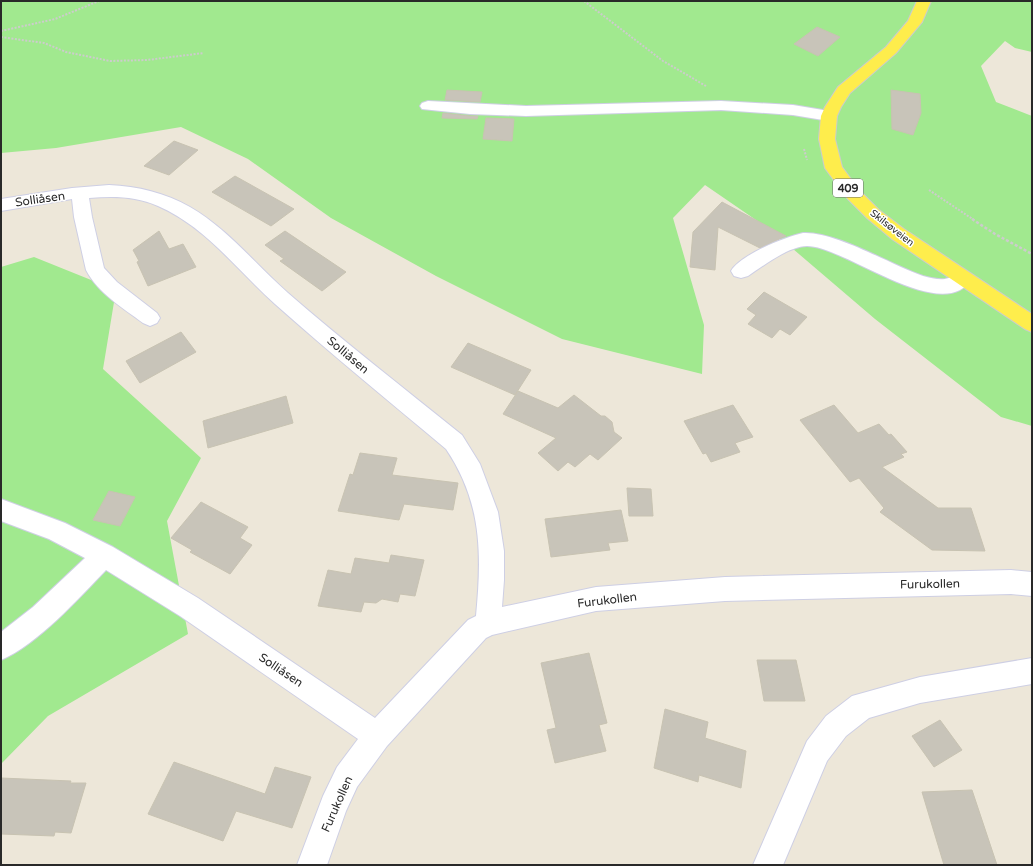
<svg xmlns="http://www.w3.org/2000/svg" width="1033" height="866" viewBox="0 0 1033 866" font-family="'Varela Round',sans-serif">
	<rect width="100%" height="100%" fill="#ede7d9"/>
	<g fill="#a1e98f">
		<polygon points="1,1 1032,1 1032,52 1015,48 1005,41 981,66 996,102 1032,116 1032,426 1001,417 875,319 772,231 705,185 673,218 704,325 702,374 562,339 436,276 331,218 248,159 181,127 56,148 1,153"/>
		<polygon points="34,257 116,290 103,369 201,458 167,521 188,634 48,716 1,764 1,267"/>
	</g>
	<g fill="#c8c4b9" stroke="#c8c3b2">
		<polygon points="817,27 840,37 818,56 794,44"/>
		<polygon points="447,90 482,92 480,102 445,100"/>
		<polygon points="891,90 920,94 921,113 913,135 892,129"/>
		<polygon points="443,113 470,116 478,116 477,119 442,118"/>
		<polygon points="486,118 514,119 512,141 483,139"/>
		<polygon points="174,141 198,150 169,175 144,166"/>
		<polygon points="235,176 294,209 271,226 212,192"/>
		<polygon points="722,202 786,236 760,248 718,227 715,270 690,267 693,232"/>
		<polygon points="159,231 169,249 183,244 196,267 148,286 137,262 139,261 133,250"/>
		<polygon points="285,231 346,272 322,291 280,261 284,259 265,245"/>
		<polygon points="764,292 807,317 790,335 780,329 772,338 748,324 756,315 747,309"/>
		<polygon points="181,332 196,352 140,383 126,361"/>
		<polygon points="468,343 531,370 515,395 451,367"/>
		<polygon points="518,391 558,408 574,395 601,416 605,416 612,422 614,432 622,438 598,460 590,454 575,467 568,462 558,471 538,453 556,438 503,414"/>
		<polygon points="286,396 293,423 208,448 203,421"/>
		<polygon points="733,405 753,437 735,443 740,452 711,462 706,453 703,454 684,421"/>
		<polygon points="834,405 858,433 879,424 889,435 891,434 907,452 901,454 904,457 882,467 938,508 971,508 985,551 932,550 880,512 884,508 859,478 850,482 800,420"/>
		<polygon points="360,453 397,458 392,475 458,483 453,510 404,504 399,520 338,511 350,474 353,475"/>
		<polygon points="627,488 651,489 653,516 629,516"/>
		<polygon points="109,491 135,497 120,526 93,520"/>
		<polygon points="201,502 248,527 240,538 252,545 230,574 190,552 192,550 171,538"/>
		<polygon points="621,510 628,541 608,543 610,550 551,557 545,519"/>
		<polygon points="391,555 424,560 415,596 400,594 398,602 382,599 376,603 364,602 361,612 318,606 328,570 351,574 355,558 389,563"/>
		<polygon points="589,653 607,723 599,725 606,751 555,763 547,730 556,728 541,663"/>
		<polygon points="757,660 796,660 805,701 764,701"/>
		<polygon points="665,709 708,722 705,738 746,751 741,788 699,775 698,782 654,768"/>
		<polygon points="940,720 962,750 934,767 912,736"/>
		<polygon points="174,762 265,794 275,767 311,777 292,828 236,811 223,841 148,814"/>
		<polygon points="1,778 71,781 70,783 86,783 71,833 55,832 54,836 1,834"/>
		<polygon points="972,790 997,865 944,865 922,792"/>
	</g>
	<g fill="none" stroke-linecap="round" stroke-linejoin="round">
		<g stroke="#cecfe4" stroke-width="2">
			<g id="street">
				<polygon points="428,101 526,106 721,101 793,105 835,112 837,116 835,120 829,121 793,115 721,110 526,116 470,114 422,109 420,106 422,103"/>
				<path d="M109 185C138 186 165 193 190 207 228 229 256 265 288 293 344 342 404 388 462 435L480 464 498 512 504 551V580L502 607 596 587 725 577 1011 570 1032 572V596L1011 594 725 601 596 611 492 635 486 638 387 746 357 787 346 811 327 865H297L323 796 337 767 358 739 180 616 106 570C79 598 37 645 1 660V632L33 607 85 558 49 539 1 521V499L65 523 113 547 198 598 375 718 468 620 476 616C482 554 482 502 446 449 389 401 331 354 275 304 238 271 205 226 158 206 136 196 113 196 89 198L92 217 104 268 117 282 157 313 160 318 157 323 150 326 143 323C123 308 98 293 86 270L74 217 72 199 1 211V199L72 188Z"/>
				<path d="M803 233C835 231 891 265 923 276 931 278 938 280 945 279 956 277 955 269 969 273L972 278C944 327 845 246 807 246 789 246 763 266 748 276L741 278 734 276 731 271C740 255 785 237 803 233Z"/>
				<polygon points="1032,658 1032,684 920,703 869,718 846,736 827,761 783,865 753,865 807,741 826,716 852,696 920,677"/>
			</g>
		</g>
		<g stroke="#ccc" stroke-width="2">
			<polygon id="primary" points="917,1 931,1 922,22 896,53 850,93 841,107 837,116 835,139 842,167 859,190 879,210 904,229 1032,314 1032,332 1025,329 892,239 867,218 847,198 825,168 819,139 821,116 825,107 838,87 886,47 908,21"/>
		</g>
		<g stroke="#ccc" stroke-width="2" stroke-dasharray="2 1.5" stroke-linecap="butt">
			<polyline points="584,1 663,61 706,86"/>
			<polyline points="1,31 55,19 99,1"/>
			<polyline points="1,37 44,43 66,52 110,61 147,60 204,53"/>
			<polyline points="804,149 807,160"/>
			<polyline points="929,190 974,220"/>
		</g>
		<polyline stroke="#ccc" stroke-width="2.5" stroke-dasharray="3 2" stroke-linecap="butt" points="972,219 995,234 1032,254"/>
		<use href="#street" fill="#fff" fill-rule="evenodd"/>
		<use href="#primary" fill="#feed4c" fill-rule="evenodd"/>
	</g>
	<g text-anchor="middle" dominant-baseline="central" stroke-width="3" stroke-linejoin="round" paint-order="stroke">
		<g font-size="10" fill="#292929" stroke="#fff">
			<text transform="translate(892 228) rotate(38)">Skilsøveien</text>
		</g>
		<rect fill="#fff" stroke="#696969" stroke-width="1" x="833" y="179" width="30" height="18" rx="3"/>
		<g font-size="11" font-weight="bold" fill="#292929">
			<text x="848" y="188">409</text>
		</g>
		<g font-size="12" fill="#292929" stroke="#fff">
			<text transform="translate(40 199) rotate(-8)">Solliåsen</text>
			<text transform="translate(348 355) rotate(40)">Solliåsen</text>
			<text transform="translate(930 584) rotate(-1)">Furukollen</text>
			<text transform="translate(607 600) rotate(-7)">Furukollen</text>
			<text transform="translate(281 670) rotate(34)">Solliåsen</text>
			<text transform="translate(337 804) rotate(-66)">Furukollen</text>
		</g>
	</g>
	<rect width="1033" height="866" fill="none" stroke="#292929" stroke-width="4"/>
</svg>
